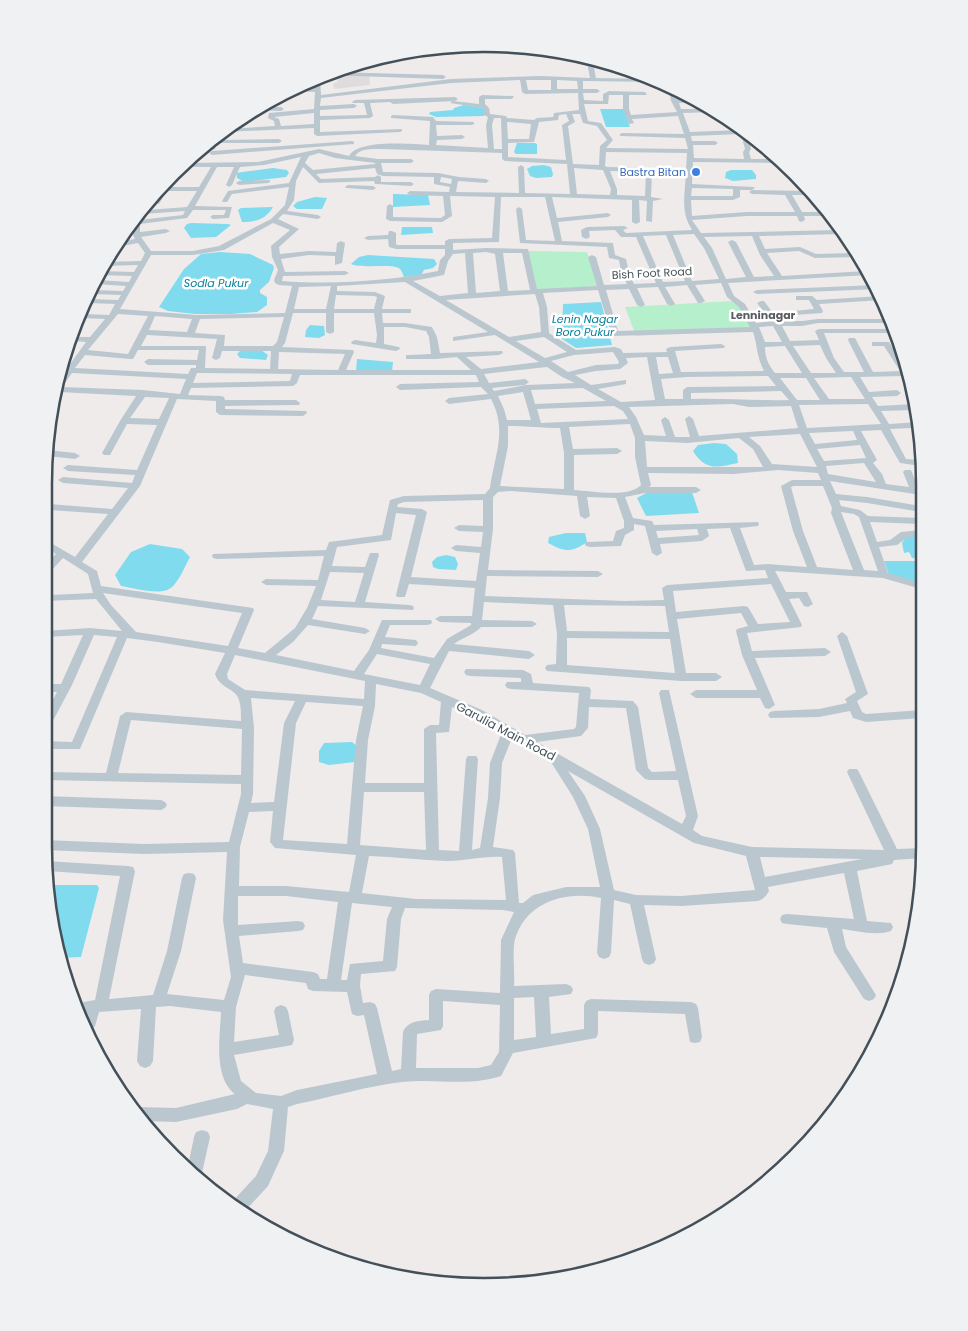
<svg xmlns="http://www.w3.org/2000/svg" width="968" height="1331" viewBox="0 0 968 1331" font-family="Poppins,sans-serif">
	<rect width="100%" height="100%" fill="#efebeb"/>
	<polygon fill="#e0dcdd" points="338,75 369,75 370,85 334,89 333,83 337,83"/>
	<g fill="#b6efcb">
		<polygon points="528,251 587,252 598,286 536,290"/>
		<polygon points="733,301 740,307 753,329 636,336 625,307"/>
	</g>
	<g fill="#81dbee">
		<polygon points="464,105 484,108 484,116 436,117 429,114 430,112 453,110 454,108"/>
		<polygon points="600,109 624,109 630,127 606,127"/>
		<polygon points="517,143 535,143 537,144 537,154 516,154 514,152"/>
		<polygon points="544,165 551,167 553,174 552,177 536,178 530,176 527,169 532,166"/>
		<polygon points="273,168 287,170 289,173 286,177 244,182 237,178 237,173 242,172"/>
		<polygon points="731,170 752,170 756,175 756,179 733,181 725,178 726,172"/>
		<polygon points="393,194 428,195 430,205 393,207"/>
		<polygon points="315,197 327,198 322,209 297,209 293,206 297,202"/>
		<path d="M273 207C266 219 256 222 242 222L238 210 241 208Z"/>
		<polygon points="191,223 228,224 231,225 216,237 191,238 184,228 187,224"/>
		<polygon points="402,227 432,227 433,233 401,235"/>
		<polygon points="220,252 250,254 273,265 274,268 269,282 260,290 260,293 267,297 267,305 257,312 231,314 195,314 168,311 159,307 184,269 201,254"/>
		<path d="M368 255 434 259 437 264 433 268 424 270 421 275 404 277C403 275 402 271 400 269 394 263 363 269 351 264L359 257Z"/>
		<polygon points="601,302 612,345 576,348 562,339 563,304"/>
		<polygon points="310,325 324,326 325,335 319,338 305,337 306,330"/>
		<polygon points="241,350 261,350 268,355 266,360 240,358 237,354"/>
		<polygon points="357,359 393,362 392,372 356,372"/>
		<path d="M714 443 726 444 737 454 738 463C718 467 706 472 693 451L698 445Z"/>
		<polygon points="648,492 692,492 699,513 646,516 637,498"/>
		<path d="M566 533H585L587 542C571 553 565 552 548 543L549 537Z"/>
		<polygon points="908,534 921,535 921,559 912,558 909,552 904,553 902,543"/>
		<path d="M150 544 182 549 190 557C185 566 181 577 174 585 164 598 135 588 121 586L115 575 131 552Z"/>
		<polygon points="446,555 455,557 458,564 456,570 438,569 433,567 432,562 437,557"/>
		<polygon points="884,561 918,561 921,566 921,584 912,583 889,575"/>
		<polygon points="352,742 357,746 355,762 329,765 319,762 319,751 324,743"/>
		<polygon points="49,885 97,885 99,888 81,957 58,958"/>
	</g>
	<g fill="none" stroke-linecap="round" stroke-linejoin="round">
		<g fill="#bbc7cf" fill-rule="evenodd">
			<path d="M586 57 592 58 596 78 652 79 658 82 583 81V89H597L600 91 597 93H583L584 100 603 101V94L609 91 645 92 647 95H629V109L631 115 677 112 671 101 668 85 673 87 678 99H695L700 102 679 103 681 109H711L715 112 683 113 690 132 740 130 741 128 747 131 751 149 749 152 751 159H778L782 163 693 162 692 184 754 187 755 188 752 190 812 191 816 195H792L802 212H827L830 216H804L805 220 801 222 799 221 797 216H747L692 220 701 233 839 230 842 234 759 236 765 249 800 247 816 254 854 253 857 257 815 258 799 251 767 253 782 276 866 271 869 275 728 283 734 296 745 304 756 323 771 321 757 303 761 301H764L779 321H802L818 319H888L889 323H818L802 326H782L790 341 819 340 815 331 819 329H891L892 333H824L834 358 844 372H864L848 340 849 338H855L873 372 903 371H900L884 346H872V342H889L900 358 905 376 860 377 869 392 897 390 901 393 897 396 872 397 878 406 914 404 915 410 881 411 889 424 919 422 921 440 918 439 911 428 890 429 906 459 921 460V466L900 463 881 430 861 431 877 460 873 463 882 474 886 484 909 487 903 472 905 470H911L919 489H921V495L830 481 836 494 867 497 921 506V512L867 503 839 500 841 506 860 510 868 516 921 518V524L870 522 877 542 890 540 901 532 921 530V536L908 537 897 545 879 547 888 573 921 583V589L883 578 775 571 786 592H807L813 604 808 607 804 606 799 598 789 599 802 625 801 627 747 633 752 651 825 648 831 652 825 656 755 658 775 705 769 709 765 708 760 698H696L690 694 696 690H757L742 655 736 631 737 629 748 626 741 613 677 619 686 673H716L722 677 716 681H681L547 671 545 668 547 665 556 664 557 634 553 605 484 602 482 620 532 621 537 624 532 627H481C474 635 463 637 454 644L529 651 535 655 529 659 449 651 430 688 482 710 525 735 574 729 576 727 579 693 511 689 507 688 505 685 507 682H521V678L470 676 466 675 464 672 466 669 523 670 531 674 533 683 589 687 591 690 590 699 633 701 638 707 648 768 652 772 676 771 659 693 661 690H669L698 816 693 830 702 836 752 847 884 850 847 772 849 769H857L859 772 897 849 923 848V858L894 860 892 864 857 871 867 921 891 923 893 927 891 931C876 936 857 931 842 929L846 947 876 995 874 999 869 1001 864 999 834 952 827 928 787 924 782 923 780 919 782 915 787 914 854 919 844 873 768 887 769 891C766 896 764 899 758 901L681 906 644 905 656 959 654 963 649 965 644 963 642 959 630 904 614 900 611 953 609 957 604 959 599 957 597 953 601 898C566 890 526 902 515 939 512 951 515 973 514 986L566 984 571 986 573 990 571 994 549 997 551 1034 584 1029V1005L586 1001 591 999 691 1002 696 1004 698 1008 702 1037 700 1042 695 1043 690 1042 685 1014 598 1011V1034L596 1038 513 1053 501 1076C469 1087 435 1078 402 1082 367 1086 332 1097 297 1104L288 1107 284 1151 268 1186 244 1212 231 1203 256 1176 268 1151 273 1109 247 1104 237 1109 176 1122 144 1121 133 1109 137 1107 176 1108 235 1094C213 1077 220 1037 221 1012L170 1006 156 1007 153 1061 150 1066 145 1068 140 1066 137 1061 141 1009 99 1012 95 1026 91 1031 78 1003 95 1000 120 876 47 871 46 861 128 866 133 867 135 871 109 999 153 995 167 951 182 878 184 874 189 873 194 874 196 878 181 951 167 994 224 1000 231 977 223 920 227 852 144 854 44 850V840L144 844 229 842 241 794V784L44 780V772L106 773 120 716 126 712 241 721C241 714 241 706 239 700 236 688 220 689 215 674L225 653 158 642 127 638 80 749H44V741L72 742 117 637 94 635 72 685 48 730 44 731V716L57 692H44V684H61L83 635 44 637V631L90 628 122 631 96 599 44 601V585L52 586 53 588 50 595 93 593 88 574 63 558 48 574 44 575V566L56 554 44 546V539L75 557 108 514 49 510 44 507 49 504 112 509 128 488 63 483 58 480 63 477 132 483 135 475 68 471 63 468 68 465 137 470 157 425 127 424 110 455H104L102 453 120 421 136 396 59 392 54 394 60 378 86 342 74 341 75 337H90L105 319 82 318 84 314 109 315 115 304 88 303 90 299 118 300 121 295 91 294 93 290 123 291 126 286 95 284 97 280 129 282 132 276 99 275 100 271 134 272 138 265 103 266V264L104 262 141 261 145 253 138 243 117 247 120 242 135 239C130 231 134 226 139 220L183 215 185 211 144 214 147 210 187 207 197 191H167L159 204 154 203 167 185 169 187H199L211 167H183L186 163 258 162 319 149 349 156C358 139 412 144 429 145L430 121 391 118V116L393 115 433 117 436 121 474 122V124L472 125H436L437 136 462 135 465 137 462 139 437 140 436 145 488 148 486 125 488 117 484 115 483 108 450 103 453 101 479 104V97L482 95 513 96 514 97 511 99H485V104L489 108 490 114 506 116 507 118 534 120 537 118 553 117 554 113 579 110 578 93 525 94 522 92 520 80 451 83 321 98 320 106 354 104 357 106 354 108 320 110V116L367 115 364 103H353L352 102 355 100 455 97 458 99 455 101 393 104 390 102 370 103 373 116 370 118 320 120V132L402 129V131L400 132 317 136 314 134V128L223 132 227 129 275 126 274 121 268 118 269 113 314 109 315 92 290 91 296 88H315V80L320 77 321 95 451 79 541 76 590 78ZM526 80H551V90H528ZM557 80 577 81 578 89H557ZM609 95H623V109L629 124 634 123 632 119 678 116 684 134 622 133 620 134V136L685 138 688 149 606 148 613 140 601 123 588 121 584 104H608ZM314 113V124L281 126 279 119 274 117ZM566 114 569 121 562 125 566 160 508 157V143L534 142 539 122 558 120 559 115ZM572 114H580L583 123 597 126 607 140 600 146 599 165 573 164 568 126 575 122ZM494 118H501L502 149H494L492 125ZM507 122 531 124 529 139H508ZM741 134 745 149 743 152 744 159 694 158 693 145H715L718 143 715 141H692L691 136ZM382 149 502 153V159L505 161 567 164 570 194 525 193 524 167 521 165 518 167 519 193 456 192 458 181 486 183 489 181 486 179 459 177 438 173 383 172 381 163H411L414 161 411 159H378L355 156C360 148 373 149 382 149ZM606 152 687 153 686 169 607 167 605 166ZM319 153 335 158 375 163V164L313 170 305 163 309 156ZM301 157 289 183 228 191 222 201 223 202H227L232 194 289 187 285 205 271 219 219 246 193 251H151L141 237 166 233 170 231 166 229 140 232V224L187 218 193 210H226L224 215H213L210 217 213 219 229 218 232 207 195 206 217 167H234L226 185 229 187 232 185 240 167 264 165ZM303 167 319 183 374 181 375 184 411 186 414 184 411 182H381V177L378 175 375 177 321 179 316 174 375 168 377 174 383 176 434 177V184L450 187 449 192 410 191 407 193 410 195 443 196 445 215 441 218 393 217V206L390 204 387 206 386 219 390 221 442 222 452 216 450 196 495 197 492 238 449 239 445 241V245H397L396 244V233L392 231H389L388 235 368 236 364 238 368 240 388 239 389 247 396 249H445V255L440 260 438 271C390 281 331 285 282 281L283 276 345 275 349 273 345 271 285 272 281 259 309 255 335 256V265L342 263 345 243 341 241 337 243 336 252 309 251 280 254 279 247 299 229 278 219 283 214 318 219 321 217 318 215 287 211 294 200 296 181ZM574 168 603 170 611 189 610 195 577 194ZM610 171 646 172 645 196 617 195V189ZM652 172 686 173C685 193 680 212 692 230L626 233 623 230 628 228 624 226 587 227 581 230 582 237 586 239 590 237 589 231 615 230 621 237H636L656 283 634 284 629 272 626 259 615 255 613 243 562 241 558 222 608 217 611 215 608 213 557 218 552 197 632 200V222L636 224 640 222 639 200 647 201 646 221 652 222 653 201 663 199 651 197ZM441 177 452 179 451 184 440 182ZM692 188 733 189V196H691ZM740 190H752L749 192 752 194 785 195 795 212H747L692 216 691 200H733L740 197ZM501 197H545L555 241 526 240 522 209 519 207 516 209 520 243 607 247 609 258 619 260 621 272 627 284 604 285 596 257 592 255 588 257 597 286 537 289 528 249 486 248 453 250V243L499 242ZM273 223 290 230 271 246 272 257 278 270 274 280 275 283 279 285 292 286 285 313 197 315 120 309 151 255H193L224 250ZM694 234 704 248 719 279 692 281 673 235ZM666 235 685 281 663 282 643 236ZM752 236 760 255 774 276 754 277 736 242 732 240 728 242 746 277 726 279 712 248 704 237ZM486 252 495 254 500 291 476 293 473 253ZM465 253 468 293 440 296 413 281 444 275 448 261 453 254ZM503 253H522L530 290 508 291ZM405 282 488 332 453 337V341L495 335 539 362 481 369 466 357 499 355 503 353 502 351 440 353 437 337 432 327 405 323H383L382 313H411V309H382L385 296 375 292 337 291V286ZM721 283 727 297 739 307 750 327 618 331 606 290 629 289 637 305 641 307 645 305 637 288 658 287 667 304 671 306 675 304 665 287 687 285 698 303H701L705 301 695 285ZM331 286 326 309H294L299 287ZM598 290 612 336 753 332C758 347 756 355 764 371L681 372 675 351 724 348 725 346 721 344 670 347 666 349 667 352 623 353 621 349 615 347 576 350 549 333 547 307 543 293ZM535 294 539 307 541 332 509 337 446 300ZM336 295 374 296 377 297 374 309H334ZM293 313H326V332L330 334 334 332V313H374L377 335 376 343 355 340 351 342 352 344 396 351 400 349 399 347 384 344V327H405L426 331 429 337 431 354 409 355H406V359H436L457 357 471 370H346L354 352 353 350 282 347 285 343ZM118 314 148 316 128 354 88 350ZM155 316 192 319 187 332 149 330ZM284 317 277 342 273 346H224L225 335 195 333 200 319ZM773 326 782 342H765L759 327ZM147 335 217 339 212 358 216 360 220 358 222 351H271L270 369 205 368 206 346H141ZM544 337 567 352 545 358 516 341ZM820 345 826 358 836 373H811L793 346ZM785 346 802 373H775C769 366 765 358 765 347ZM138 350H199L197 360 148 359 144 362 148 365H196V368H191L188 374 75 368 85 355 130 359H133ZM279 352 345 354 338 370 278 369ZM613 352 619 362 618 364 596 365 568 372 551 361 574 355ZM647 357 655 400 621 402 598 389 626 384V380L591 385 575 375 596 371 620 369 628 363 626 358ZM656 357H668L673 373 659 374ZM547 367 562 377 575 383 526 385 494 391 492 388 525 385 529 382 525 379 489 383 484 374ZM72 373 186 379 180 394 143 390 62 387ZM197 373 292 374 290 381 193 383ZM300 375H476L479 382 400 384 396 387 400 390 481 387 488 394 449 398 445 401 449 404 491 399C508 431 494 456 490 488L485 494 404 496 390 500 382 535 329 542 326 550 213 554 212 556 213 558 217 559 324 556 318 580 266 579 261 582 266 585 316 586 307 608 295 628 265 653 238 648 254 610 253 608 101 586 97 571 82 562 140 486 177 399 216 401V412L220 415 303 416 307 413 306 411 225 409V406L299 405 300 403 296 400H225L224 397 221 396 188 395 191 388 293 386 297 383ZM768 376 776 386 687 387 683 390V399H665L661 379 687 377ZM851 377 865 399H829L814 378ZM780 378H806L820 400H797ZM583 388 606 401 535 404 531 390ZM781 391 789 400C756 401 724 398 691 399V393ZM523 392 531 420H507L504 409 498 396ZM145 397 169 398 159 419 130 418ZM733 404 749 407 791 406 798 428 699 436 693 419 689 416 685 419 690 437H675L669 420 665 417 661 420 666 436 644 435 636 417 629 407ZM868 404 881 424 807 428 799 405ZM614 406 623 411 628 419 541 423 537 409ZM630 424 635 438V457L641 485C630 498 590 491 574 490V455L617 454 622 451 617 448 573 449 569 427ZM508 426C527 426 541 428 560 428L564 453V489L500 486 508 446ZM853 431 857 440 815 444 809 433ZM800 434 817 467 772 464 760 446 749 437ZM739 438 753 449 763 467H647L645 441 687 443ZM860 445 866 458 824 461 817 449ZM864 463 876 482 828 474 826 466ZM778 470 818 473 821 480H792L781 486 793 531 807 567 768 564 754 565 740 528 758 526 759 524 758 522 654 525 652 521 633 518 625 497 645 493H696L701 490 696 487H649L651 485 648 473 733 474ZM794 486H823L832 508 831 513 853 570 817 567 803 531 791 487ZM511 491 577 496 580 516 585 519 590 516 587 497 616 498 624 521V528L616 531 613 541 586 542 585 544 586 546 590 547 621 546 625 535 634 530V524L645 526 652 553 657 556 662 553 660 544 702 541 709 536 707 529 730 528 746 571 765 570 768 578 667 585 662 588 664 600 625 601 485 596 487 576 598 577 603 574 598 571 488 570 493 529V497L498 492ZM483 500V526L459 525 454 528 459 531 483 532 481 547 456 545 451 548 456 551 480 553 476 581 411 577 427 512 422 509 397 507 398 504 404 502ZM841 512 854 514 859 517 878 571 864 570ZM396 513 416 515 396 595 397 597H405L409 584 475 588 472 616H440L435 619 440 622 471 623V625L447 639 434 658 381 648 382 644 416 646 418 643 416 640 385 637 390 625H427L431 624 432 622 431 620H382L369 650 354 671 276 655 293 642 308 625 365 634 370 631 365 628 312 619 318 606 413 610 414 608 413 606 409 605 365 602 379 555 378 553H370L365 567 332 566 337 547 391 540ZM697 529 699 535 658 538 656 531ZM330 572 364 573 355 602 321 600ZM771 584 790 622 758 624 748 607 744 606 676 612 673 591ZM103 593 242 613 228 646 136 632 111 605ZM564 605 665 606 669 632 567 631ZM567 638 670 639 675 673 567 665ZM377 654 430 664 420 685 364 674ZM235 655 365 681 364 699 245 690 228 679 227 674ZM376 684 421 693 441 702 439 725H430L424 729V783H365L368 740 375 706ZM251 698 295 701 284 723 274 802 251 803 253 794 254 728ZM306 702 363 706 356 740 347 844 283 840 296 723ZM452 707 474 716 502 732 490 763 488 798 480 848 472 850 478 759 476 756H468L466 759 459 851 439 850 436 733 449 732ZM589 707 626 708 636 770 645 779 649 780H678L686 816 682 824 537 742 581 736 588 728ZM131 720 242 729 241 775 118 773ZM512 738 549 759 573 797 588 829 600 887H566L533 895 523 903H519L515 853 513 850 493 847 500 798 502 763ZM568 771 694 843 746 856 755 890 681 896 636 895 614 890 600 829 585 796ZM364 792H424L426 850 360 845ZM273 811 270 842 275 848 356 855 349 892 286 886H239L240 847 249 812ZM369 856C395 857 421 860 447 861 466 861 484 856 502 857L506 900 416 899 362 893ZM760 857 862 859 765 877ZM238 896H286L338 902 327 979H320L318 974 313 972 243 963 239 936 298 931 303 930 305 926 303 922 298 921 238 925ZM352 903 392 907 387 919 383 961 350 964 347 980H341ZM405 908 503 910 514 912 501 940 500 993 436 989 431 991 429 995V1020C418 1021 408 1021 403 1032L401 1069 392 1071 377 1008 375 1004 370 1002 363 1003 360 986 361 974 395 971 397 967 401 919ZM245 975 306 983 308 989 313 991 347 992 352 1014 357 1016 364 1015 377 1074 297 1090 281 1096 256 1093 241 1081 234 1055 287 1046 292 1045 294 1040 288 1011 286 1007 281 1005 276 1007 274 1011 279 1035 234 1042 236 1007ZM534 997 536 1037 514 1040V998ZM443 1001 500 1005 499 1052 491 1065 478 1068H416L417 1034 441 1030 443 1026Z"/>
			<polygon points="331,72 443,75 446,77 443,79 325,75"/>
			<polygon points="258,107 281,107 284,109 281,111 253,110"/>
			<polygon points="248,115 248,122 243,123 243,118"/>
			<polygon points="223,140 279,139 282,141 279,143 221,143 221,141"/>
			<polygon points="352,141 354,142 354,144 212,155 209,153 212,151"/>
			<polygon points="202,147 213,146 216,148 213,150 198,150"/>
			<polygon points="270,180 270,182 268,183 239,185 236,183 239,181"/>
			<polygon points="348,185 373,186 376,188 373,190 346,188 345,187"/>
			<polygon points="876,285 879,289 757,294 753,292 757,290"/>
			<polygon points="796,296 812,296 817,300 881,296 882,300 819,304 823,311 822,313 780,316 780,312 783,312 814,309 809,300 796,300"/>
			<polygon points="47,450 75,453 80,456 75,459 47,456"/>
			<polygon points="47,475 52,478 47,484 44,485 45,476"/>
			<polygon points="842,632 847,636 868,694 857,701 862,712 866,714 922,710 922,718 866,722 853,718 850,711 819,717 770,718 768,715 770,712 774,711 819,709 847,703 845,699 856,692 837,636"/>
			<polygon points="44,796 161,800 165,802 167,805 165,808 161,810 44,806"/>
			<polygon points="202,1130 208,1132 210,1137 200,1182 187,1171 194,1137 196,1132"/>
		</g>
	</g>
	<circle fill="#3f7fe0" stroke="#fff" stroke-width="2" cx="696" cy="172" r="5"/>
	<g text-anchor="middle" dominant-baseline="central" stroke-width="5" stroke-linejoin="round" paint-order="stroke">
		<g font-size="11" fill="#366cbe" stroke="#fff" text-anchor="end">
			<text x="686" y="172">Bastra Bitan</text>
		</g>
		<g font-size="11" fill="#435059" stroke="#fff">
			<text transform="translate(652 273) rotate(-3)">Bish Foot Road</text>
		</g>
		<g font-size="11" font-style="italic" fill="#08809a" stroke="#fff">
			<text x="216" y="283">Sodla Pukur</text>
			<text x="585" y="319">Lenin Nagar<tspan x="585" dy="13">Boro Pukur</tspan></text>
		</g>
		<g font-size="11" font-weight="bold" fill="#585c61" stroke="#fff">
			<text x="763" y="315">Lenninagar</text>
		</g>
		<g font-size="12" fill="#435059" stroke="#fff">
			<text transform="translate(506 731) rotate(28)">Garulia Main Road</text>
		</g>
	</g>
	<path d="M0 0H968V1331H0ZM484 52H484A432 432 0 0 1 916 484V846A432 432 0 0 1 484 1278H484A432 432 0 0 1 52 846V484A432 432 0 0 1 484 52Z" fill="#f0f1f2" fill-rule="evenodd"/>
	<path fill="none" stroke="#435059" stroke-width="2.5" d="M484 52H484A432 432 0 0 1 916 484V846A432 432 0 0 1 484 1278H484A432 432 0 0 1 52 846V484A432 432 0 0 1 484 52Z"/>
</svg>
